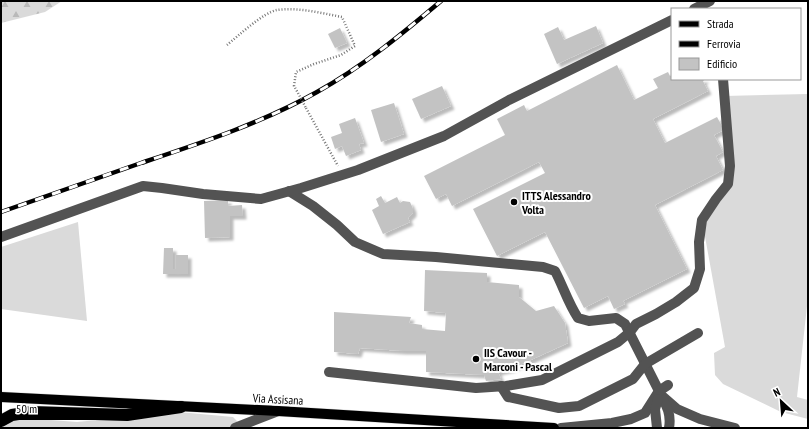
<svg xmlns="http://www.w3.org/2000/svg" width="809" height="429" viewBox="0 0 809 429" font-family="'PT Sans Narrow',sans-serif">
	<defs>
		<pattern id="forest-firs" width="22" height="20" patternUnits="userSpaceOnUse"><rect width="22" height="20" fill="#dadada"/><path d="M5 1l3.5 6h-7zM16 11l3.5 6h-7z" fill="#b9b9b9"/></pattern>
		<filter id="shadow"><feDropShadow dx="3.5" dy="3.5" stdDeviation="1" flood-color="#0004"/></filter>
	</defs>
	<rect width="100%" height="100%" fill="#fff"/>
	<g fill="#dadada">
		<polygon points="808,94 808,297 797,397 808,400 808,419 781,412 723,384 715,375 714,353 725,347 702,220 728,184 725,96"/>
		<polygon points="78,222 87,321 1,309 1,247"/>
		<polygon points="179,412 233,417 244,428 1,428 1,425 25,418 77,422"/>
	</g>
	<polygon fill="url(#forest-firs)" points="1,1 62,1 45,12 1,23"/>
	<g fill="#c3c3c3" filter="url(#shadow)">
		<polygon points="596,26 603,43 557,64 544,34 558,27 564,40"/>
		<polygon points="340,28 347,43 335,48 328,34"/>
		<polygon points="617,65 634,100 658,88 653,79 668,72 670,76 672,75 672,79 706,79 703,81 708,91 653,119 665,143 717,117 724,130 714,135 723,152 716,156 723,170 655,205 687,269 623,301 625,304 614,309 608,296 584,308 545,232 497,256 473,209 545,173 539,162 452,206 446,194 436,199 424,176 505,135 497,119 524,105 527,111"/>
		<polygon points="442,86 451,106 421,119 412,99"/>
		<polygon points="394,103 404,134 381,142 371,110"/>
		<polygon points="355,118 364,143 359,144 361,150 346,156 342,146 335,149 331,137 342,133 339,124"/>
		<polygon points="381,196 385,203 397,197 400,203 403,201 410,202 413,209 413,213 408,218 410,222 383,234 372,210 379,206 376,199"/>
		<polygon points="228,200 228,206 242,205 243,216 230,216 230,237 205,238 204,201"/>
		<polygon points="164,248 173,248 173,269 176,269 176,255 188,255 188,274 163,274"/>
		<polygon points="425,270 487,273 487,282 519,285 519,297 536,311 554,306 565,323 568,343 511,369 498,372 501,379 486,381 484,375 426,372 426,351 403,351 360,348 358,354 334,352 334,312 411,317 409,323 422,325 422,329 445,331 446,313 424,311"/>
	</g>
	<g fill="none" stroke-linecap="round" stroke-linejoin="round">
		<g stroke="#dbdbdb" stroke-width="11">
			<polyline id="major" points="1,397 278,411 554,428"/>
		</g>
		<g stroke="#dbdbdb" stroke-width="13">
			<polyline id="highway" points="1,421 12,415 31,412 127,415 181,407"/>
		</g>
		<g stroke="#757575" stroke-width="2.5" stroke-dasharray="1 2" stroke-linecap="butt">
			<path d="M227 45C238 36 264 12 277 10 298 7 321 13 342 17L355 46 341 55 314 64 296 72 294 86 298 93"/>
			<polyline points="306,108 338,166"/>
		</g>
		<g stroke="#535353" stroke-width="10">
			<polyline points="694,9 710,1"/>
			<path d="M289 191 313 206 337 225 355 242 383 254 436 257 543 267 555 271C563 286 568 303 578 318L589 321 616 318 625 324 661 395 677 409 700 419 735 428"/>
			<polyline points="1,237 143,186 162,188 203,194 261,199 301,188 358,170 444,136 509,100 672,20"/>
			<polyline points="329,372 476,388 506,386 542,380 618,342 630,332 636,324 656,314 676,302 694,288 700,269 699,242 702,220 716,199 728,184 730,166 723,79"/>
			<polyline points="501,386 508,397 559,408 579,406 633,379 645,364 698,333"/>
			<path d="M663 400C669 409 671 417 669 428"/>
			<polyline points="235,428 278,411"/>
			<polyline points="561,428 612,423 631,419 645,413 659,391 668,385"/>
			<polyline points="657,428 655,409 658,399"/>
		</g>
		<use href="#major" stroke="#000" stroke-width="10"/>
		<use href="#highway" stroke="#000" stroke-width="12"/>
		<g stroke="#000" stroke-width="4.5">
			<path id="rail" d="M1 212C48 196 94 179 141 163 201 143 262 123 317 92 362 67 402 34 441 1"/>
		</g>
		<use href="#rail" stroke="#fff" stroke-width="3" stroke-dasharray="9" stroke-linecap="butt"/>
		<polyline stroke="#757575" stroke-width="2.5" stroke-dasharray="1 2" stroke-linecap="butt" points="298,93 306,108"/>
	</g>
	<g fill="#000" stroke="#fff" stroke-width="1.5">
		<circle cx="514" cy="202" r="4"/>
		<circle cx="476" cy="359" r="4"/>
	</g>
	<g text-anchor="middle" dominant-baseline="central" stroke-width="4" stroke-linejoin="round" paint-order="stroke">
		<g font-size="12" font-weight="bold" fill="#000" stroke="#fff" text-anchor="start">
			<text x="522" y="195">ITTS Alessandro<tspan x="522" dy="14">Volta</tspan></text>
			<text x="484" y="352">IIS Cavour -<tspan x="484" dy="14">Marconi - Pascal</tspan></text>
		</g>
		<g font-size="12" fill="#000" stroke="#fff">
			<text transform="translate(278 399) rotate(3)">Via Assisana</text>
		</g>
	</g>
	<rect width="809" height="429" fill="none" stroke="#000000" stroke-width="4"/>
	<rect x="671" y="8" width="130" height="72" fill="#ffffff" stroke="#999999"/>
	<rect x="679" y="21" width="20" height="6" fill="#000000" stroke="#999999"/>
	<text x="707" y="28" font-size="12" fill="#000000">Strada</text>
	<rect x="679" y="41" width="20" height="6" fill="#000000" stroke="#999999"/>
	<text x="707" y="48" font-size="12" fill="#000000">Ferrovia</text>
	<rect x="679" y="58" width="20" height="12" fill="#c3c3c3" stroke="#999999"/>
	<text x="707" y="68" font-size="12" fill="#000000">Edificio</text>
	<g transform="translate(781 401) rotate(334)" stroke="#ffffff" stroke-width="3" paint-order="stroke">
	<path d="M0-3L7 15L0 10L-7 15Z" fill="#000000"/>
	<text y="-6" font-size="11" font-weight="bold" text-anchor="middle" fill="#000000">N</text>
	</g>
	<path d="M10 413v6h95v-6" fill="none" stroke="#000000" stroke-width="2"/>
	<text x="16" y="413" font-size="12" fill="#000000" stroke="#ffffff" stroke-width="3" paint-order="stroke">50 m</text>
</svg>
